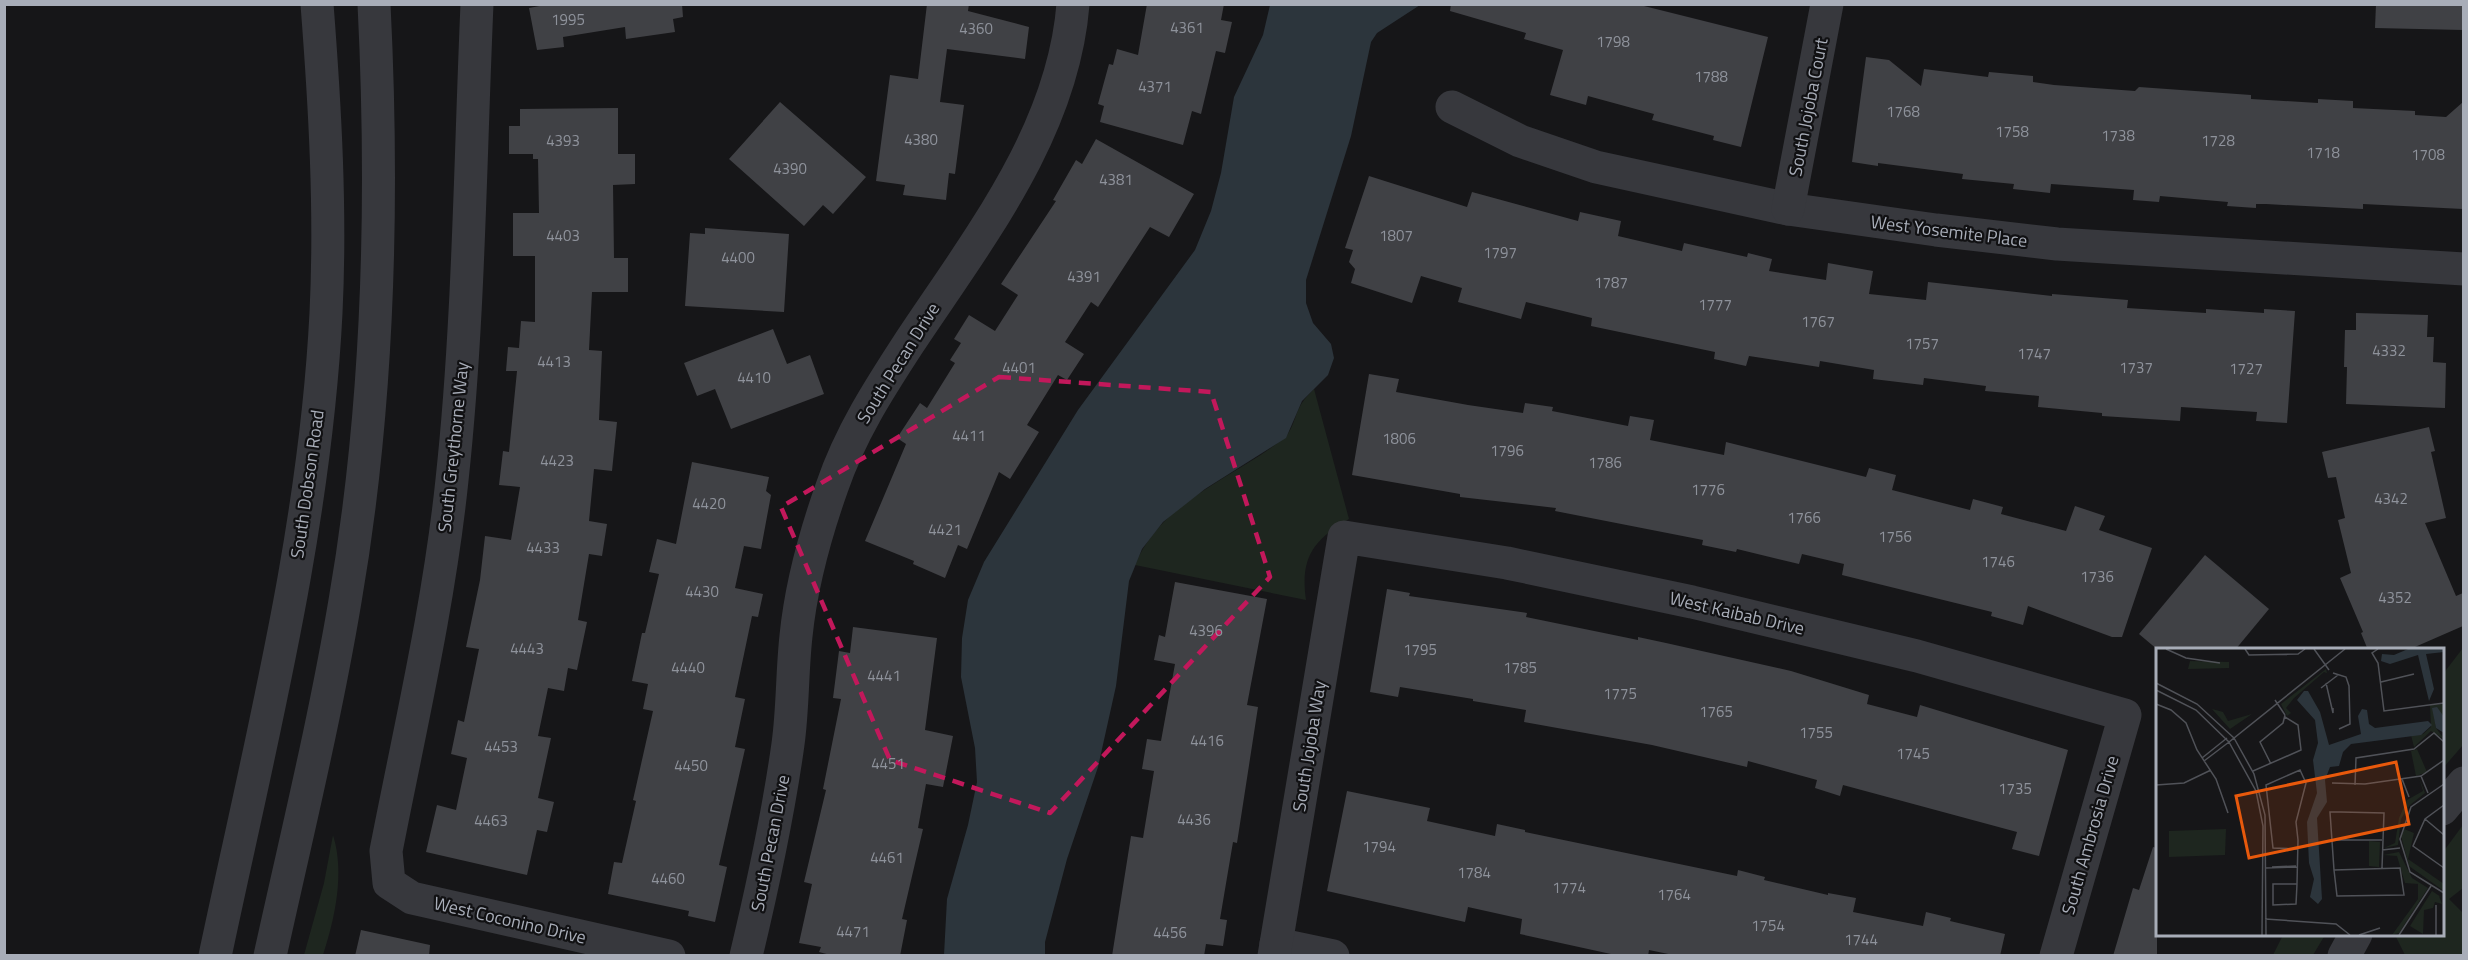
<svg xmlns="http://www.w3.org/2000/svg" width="2468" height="960" viewBox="0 0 2468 960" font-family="'Titillium Web',sans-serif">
	<rect width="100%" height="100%" fill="#161618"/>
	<g fill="#1e261f">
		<path d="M1314 389 1349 519C1313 540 1300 558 1306 600L1135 565C1161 501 1232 479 1283 439 1293 432 1295 413 1302 403 1305 398 1310 393 1314 389Z"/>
		<polygon points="2463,648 2463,745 2443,768 2443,674"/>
		<polygon points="2463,825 2463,888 2449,899 2463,913 2463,955 2405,955 2395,935 2442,934 2443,852"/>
		<path d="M333 835C345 873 335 918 323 955H304L324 883Z"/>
		<polygon points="2283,935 2283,934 2325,935 2313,955 2273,955"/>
	</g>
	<polygon fill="#2c353c" points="1270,5 1420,5 1377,33 1371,42 1351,136 1306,280 1306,303 1313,323 1331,344 1334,358 1328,375 1302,401 1286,438 1205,489 1163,522 1142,549 1129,581 1116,686 1098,767 1067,859 1045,942 1045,955 944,955 947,899 968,825 977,782 975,748 961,677 962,638 968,600 984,562 1078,410 1195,250 1211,211 1221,173 1234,97 1263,35"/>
	<g fill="#404145">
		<polygon points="550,4 682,4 683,17 673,19 675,32 626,39 625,27 563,37 564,47 537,50 529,8"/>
		<polygon points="927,4 969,4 968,11 1029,27 1025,59 947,49 940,102 964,105 955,174 949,173 946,200 903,195 905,185 876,181 890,75 918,79"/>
		<polygon points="1147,4 1224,4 1221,20 1232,22 1225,53 1216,51 1201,114 1192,111 1183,145 1100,122 1104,106 1098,104 1109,64 1113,65 1117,49 1138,55"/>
		<polygon points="1451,4 1636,4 1768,37 1741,147 1713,140 1714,136 1652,120 1654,114 1588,96 1586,105 1550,95 1563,50 1524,39 1526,33 1450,11"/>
		<polygon points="2376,4 2463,4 2463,30 2375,28"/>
		<polygon points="1866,57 1889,60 1921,86 1924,69 1988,77 1989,72 2033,76 2033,82 2054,85 2135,91 2139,87 2251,95 2251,99 2318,103 2318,99 2353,101 2353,108 2415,111 2415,115 2446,117 2463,102 2463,209 2363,204 2363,209 2266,204 2256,204 2256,208 2227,206 2228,202 2160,196 2159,202 2133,200 2134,190 2051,184 2050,193 2013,189 2014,184 1962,179 1963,174 1878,163 1878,166 1852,162"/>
		<polygon points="780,102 866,177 833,214 823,205 804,226 729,159"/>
		<polygon points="618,108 618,154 635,154 635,184 613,185 614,258 628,258 628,292 592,292 589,350 602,351 599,420 617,422 612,471 594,469 589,521 607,524 602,556 589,554 578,620 587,622 577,670 568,668 564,691 548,688 538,736 551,738 538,798 554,802 547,832 537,830 527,875 426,852 437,805 456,810 467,758 451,754 458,720 464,722 479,649 466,647 480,580 485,536 511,540 520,487 499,485 503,451 509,452 517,371 506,371 508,347 519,348 521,321 535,322 535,256 513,256 513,213 539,213 538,159 533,159 533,154 509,154 509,126 520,126 520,109"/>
		<polygon points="1096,139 1194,194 1169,237 1150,227 1098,307 1091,302 1065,342 1084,354 1067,380 1058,375 1027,425 1039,432 1010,479 999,472 967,549 958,545 945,578 913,564 914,561 865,541 906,444 897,438 920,403 927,408 955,363 950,360 961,343 954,339 969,315 995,331 1018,295 1001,284 1056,201 1053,200 1076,160 1082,164"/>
		<polygon points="1369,176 1467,207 1472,192 1578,221 1580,212 1621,221 1618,236 1682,251 1684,243 1747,257 1748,253 1772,259 1769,271 1826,280 1828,263 1873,271 1869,294 1926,300 1928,282 2052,296 2052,294 2128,300 2127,308 2206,313 2206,309 2264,313 2264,309 2295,311 2287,423 2256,421 2257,412 2181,407 2180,421 2102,416 2102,413 2038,407 2039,396 1985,391 1986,386 1924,378 1923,385 1873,379 1874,370 1820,361 1819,367 1749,356 1746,366 1714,359 1715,352 1591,326 1592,318 1526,302 1521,319 1458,302 1462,288 1421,276 1412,303 1351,283 1355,269 1349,262 1353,250 1345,248"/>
		<polygon points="705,228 789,234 784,312 685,306 690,233 705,234"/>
		<polygon points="2356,313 2428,315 2427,337 2434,337 2433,362 2446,363 2445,408 2346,404 2347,367 2344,367 2345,330 2356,330"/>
		<polygon points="773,329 787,364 810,355 824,394 731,429 715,389 697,396 684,363"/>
		<polygon points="1369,374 1399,379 1396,392 1468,405 1523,413 1525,403 1553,407 1552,411 1628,426 1630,416 1654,420 1650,440 1724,455 1726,442 1866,477 1869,468 1896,475 1892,490 1970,510 1973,499 2003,507 2001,514 2066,531 2075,506 2105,516 2099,530 2152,548 2122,637 2112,637 2028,606 2023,625 1991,616 1992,612 1842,575 1844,564 1802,554 1799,564 1737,549 1736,552 1702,545 1703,540 1555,511 1556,508 1460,497 1460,494 1352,475"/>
		<polygon points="2429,427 2435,451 2431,452 2446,518 2425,523 2456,596 2463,593 2463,626 2408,650 2368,650 2361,633 2363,632 2340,578 2351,573 2338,520 2345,518 2336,477 2328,478 2322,452"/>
		<polygon points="692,462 769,477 766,491 771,495 761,549 744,546 735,588 763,594 758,617 752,616 735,697 745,699 735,747 745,749 719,865 727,867 715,922 688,916 689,911 608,894 614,862 622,863 636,801 633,800 653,711 643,709 648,684 632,681 642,633 645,633 659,574 649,572 657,539 676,544"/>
		<polygon points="2205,555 2269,609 2235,650 2158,650 2139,634"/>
		<polygon points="1175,582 1267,599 1247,705 1258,707 1237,843 1233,842 1220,919 1227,920 1223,946 1206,944 1204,956 1112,956 1131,836 1143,838 1154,771 1142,769 1147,739 1161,741 1175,664 1154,660 1159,635 1165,637"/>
		<polygon points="1387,589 1410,593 1409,596 1527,613 1526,617 1638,640 1638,637 1666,643 1791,671 1869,695 1867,704 1917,717 1920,705 2068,750 2039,856 2012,849 2017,832 1843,785 1840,796 1815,788 1817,780 1748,761 1747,767 1652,745 1524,722 1526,710 1473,701 1473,699 1400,687 1398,697 1370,692"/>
		<polygon points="853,627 937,638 925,730 953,736 943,787 926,784 918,828 923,829 902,919 907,920 900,956 834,956 819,952 821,947 799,943 812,884 804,882 826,790 823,789 841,699 833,698 839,651 850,653"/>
		<polygon points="1347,791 1430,808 1427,821 1495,836 1497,824 1525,830 1525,832 1737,876 1738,870 1765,877 1764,880 1828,895 1828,893 1856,898 1853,912 1923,926 1926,912 1951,918 1950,921 2005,934 2000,956 1678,956 1649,950 1648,956 1620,956 1520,934 1522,919 1468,907 1465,922 1327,891"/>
		<polygon points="2153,847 2157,848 2157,956 2113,956 2133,888 2139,890"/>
		<polygon points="361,930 430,945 429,956 355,956"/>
	</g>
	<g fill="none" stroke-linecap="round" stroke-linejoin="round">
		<g stroke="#37383d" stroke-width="33">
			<path d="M477 4C470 163 469 323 452 480 439 605 410 728 386 851L389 883 412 898 669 956"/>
			<polyline points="1452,107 1520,141 1596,167 1788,209 1936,230 2057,244 2464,269"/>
			<polyline points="1788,209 1827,4"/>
			<polyline points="2442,809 2464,783"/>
			<polyline points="1276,944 1333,956"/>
			<path d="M746 956C763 885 778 816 788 744 793 708 792 672 796 636 801 586 815 535 832 487 850 434 879 389 909 343 978 239 1063 132 1073 4"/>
			<polyline points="1274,956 1344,537 1507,563 1692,602 1917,656 2125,715 2056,956"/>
			<polyline points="2344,956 2356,934"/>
		</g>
		<g stroke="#37383d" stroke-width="33">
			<path d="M215 956C260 743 315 531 326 313 331 211 325 107 317 4"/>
			<path d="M270 956C296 838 325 720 345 601 379 405 384 203 374 4"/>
		</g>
	</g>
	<path fill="none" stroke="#c2185b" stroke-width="4.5" stroke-dasharray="12 8" stroke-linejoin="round" d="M999 377 1211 392 1270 577 1050 813 890 760 781 507Z"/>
	<g text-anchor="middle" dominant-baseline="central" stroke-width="4.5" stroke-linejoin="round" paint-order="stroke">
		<g font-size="15" fill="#8e929b">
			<text x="568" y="19">1995</text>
			<text x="1187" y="27">4361</text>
			<text x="976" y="28">4360</text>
			<text x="1613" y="41">1798</text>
			<text x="1711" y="76">1788</text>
			<text x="1155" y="86">4371</text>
			<text x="1903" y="111">1768</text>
			<text x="2012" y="131">1758</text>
			<text x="2118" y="135">1738</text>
			<text x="921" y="139">4380</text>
			<text x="563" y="140">4393</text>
			<text x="2218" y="140">1728</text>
			<text x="2323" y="152">1718</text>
			<text x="2428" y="154">1708</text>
			<text x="790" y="168">4390</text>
			<text x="1116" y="179">4381</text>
			<text x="563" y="235">4403</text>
			<text x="1396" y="235">1807</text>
			<text x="1500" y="252">1797</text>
			<text x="738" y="257">4400</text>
			<text x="1084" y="276">4391</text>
			<text x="1611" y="282">1787</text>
			<text x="1715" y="304">1777</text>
			<text x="1818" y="321">1767</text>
			<text x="1922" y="343">1757</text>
			<text x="2389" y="350">4332</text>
			<text x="2034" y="353">1747</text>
			<text x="554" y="361">4413</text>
			<text x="1019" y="367">4401</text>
			<text x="2136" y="367">1737</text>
			<text x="2246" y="368">1727</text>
			<text x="754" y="377">4410</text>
			<text x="969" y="435">4411</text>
			<text x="1399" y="438">1806</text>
			<text x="1507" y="450">1796</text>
			<text x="557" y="460">4423</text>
			<text x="1605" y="462">1786</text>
			<text x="1708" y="489">1776</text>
			<text x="2391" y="498">4342</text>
			<text x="709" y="503">4420</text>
			<text x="1804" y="517">1766</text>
			<text x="945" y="529">4421</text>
			<text x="1895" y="536">1756</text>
			<text x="543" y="547">4433</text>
			<text x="1998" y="561">1746</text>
			<text x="2097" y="576">1736</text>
			<text x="702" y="591">4430</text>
			<text x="2395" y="597">4352</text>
			<text x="1206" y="630">4396</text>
			<text x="527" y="648">4443</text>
			<text x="1420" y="649">1795</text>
			<text x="688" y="667">4440</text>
			<text x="1520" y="667">1785</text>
			<text x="884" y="675">4441</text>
			<text x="1620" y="693">1775</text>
			<text x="1716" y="711">1765</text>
			<text x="1816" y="732">1755</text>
			<text x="1207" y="740">4416</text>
			<text x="501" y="746">4453</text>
			<text x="1913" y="753">1745</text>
			<text x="888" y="763">4451</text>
			<text x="691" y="765">4450</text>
			<text x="2015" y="788">1735</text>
			<text x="1194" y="819">4436</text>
			<text x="491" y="820">4463</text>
			<text x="1379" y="846">1794</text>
			<text x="887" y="857">4461</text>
			<text x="1474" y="872">1784</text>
			<text x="668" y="878">4460</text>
			<text x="1569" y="887">1774</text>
			<text x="1674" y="894">1764</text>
			<text x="1768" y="925">1754</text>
			<text x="853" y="931">4471</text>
			<text x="1170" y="932">4456</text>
			<text x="1861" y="939">1744</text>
		</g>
		<g font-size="18" fill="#a8adb8" stroke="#111113">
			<text transform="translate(1808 107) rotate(-79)">South Jojoba Court</text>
			<text transform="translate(1949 231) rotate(7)">West Yosemite Place</text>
			<text transform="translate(898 363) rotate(-58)">South Pecan Drive</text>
			<text transform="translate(453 447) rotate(-84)">South Greythorne Way</text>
			<text transform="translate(307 484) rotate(-82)">South Dobson Road</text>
			<text transform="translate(1737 613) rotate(13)">West Kaibab Drive</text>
			<text transform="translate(1309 746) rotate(-81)">South Jojoba Way</text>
			<text transform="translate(2090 835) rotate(-74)">South Ambrosia Drive</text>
			<text transform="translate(770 843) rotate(-79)">South Pecan Drive</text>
			<text transform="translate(510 920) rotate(13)">West Coconino Drive</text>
		</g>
	</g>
	<g transform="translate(2156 648)">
		<rect width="288" height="288" fill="#161618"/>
		<path d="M34 13 73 14V20L32 21ZM170 21 171 25 168 24 138 50 130 60 135 65 131 68 125 56ZM288 56V69L277 60 280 80 288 91 275 83 258 99 255 87 267 86 275 79 274 57ZM56 61 67 64 72 73 96 66 74 81ZM261 101 271 124 260 128 255 103ZM263 130 269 145 254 157 245 171 242 197 228 200 239 195 243 170 251 152 267 143ZM70 181 69 207 13 209V183ZM248 181 258 185 252 211 288 236V243L253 218 245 188ZM213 193 224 194 223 219 213 218ZM243 204 256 230 272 240 243 285 236 287 262 251V236L249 235 241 208 227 207ZM276 243 288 251 283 248 286 256 279 254 277 260 268 262 267 286 254 278Z" fill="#1e261f"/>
		<path d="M252 1H288V4L270 6 278 41 273 53 262 7 234 16 225 13 226 6 238 7ZM148 43H152L164 64 173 97 205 86 202 68 206 61 211 62 213 76 219 80 272 73 276 77 265 87 195 96 187 104 183 118 174 119 169 132 171 154 161 170 166 251 162 256 154 249 158 231 153 215 151 174 161 145 157 112 162 95 159 72 141 52ZM281 59 288 69V85L280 80 276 60Z" fill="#2c353c"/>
		<path fill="none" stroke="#505258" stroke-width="1.5" d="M10 1 30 10 64 15M89 1 93 7 142 6 149 1M158 1 173 22M222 1 216 5 222 15 228 63 288 55M177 25 190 29 193 38 194 76 183 81M225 34 258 26M0 35 41 56 78 90M170 35 177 65V60M165 40 182 27M0 42 40 62 73 94 189 1M119 52 129 67M0 56 15 62 30 75 41 102 60 131 72 165M78 90 98 126 109 167 110 287M46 110 71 90M48 113 73 94 100 143 107 178 106 287M115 116 104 94 127 75 129 67M97 123 145 102 142 77 129 69M265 128 272 145M246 131 253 149M176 135 209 136 265 128 288 112M288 136 255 159 244 191 254 224 288 245M0 137 28 135 55 122M199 137 200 110 258 101 278 85 288 94M288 157 269 171 257 198 288 220M269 171 288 187M176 192H226M226 202 244 200M116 219 140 218M109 220 141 219M178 222 244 220 248 247 181 248 178 222 174 164H185L228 165 226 220M141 236H117V257L140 256 141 236 142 192 140 174 150 135 144 122 110 137 117 200 141 201M109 271 180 276 194 287M203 287 224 280M243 287 275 238M280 287V257"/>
		<path fill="#e8590c" fill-opacity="0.15" stroke="#e8590c" stroke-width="3" d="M240 114 253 176 93 210 80 148Z"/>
		<rect width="288" height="288" fill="none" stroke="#a8adb8" stroke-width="3"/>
	</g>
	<rect width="2468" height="960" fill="none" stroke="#a8adb8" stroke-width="12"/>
</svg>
